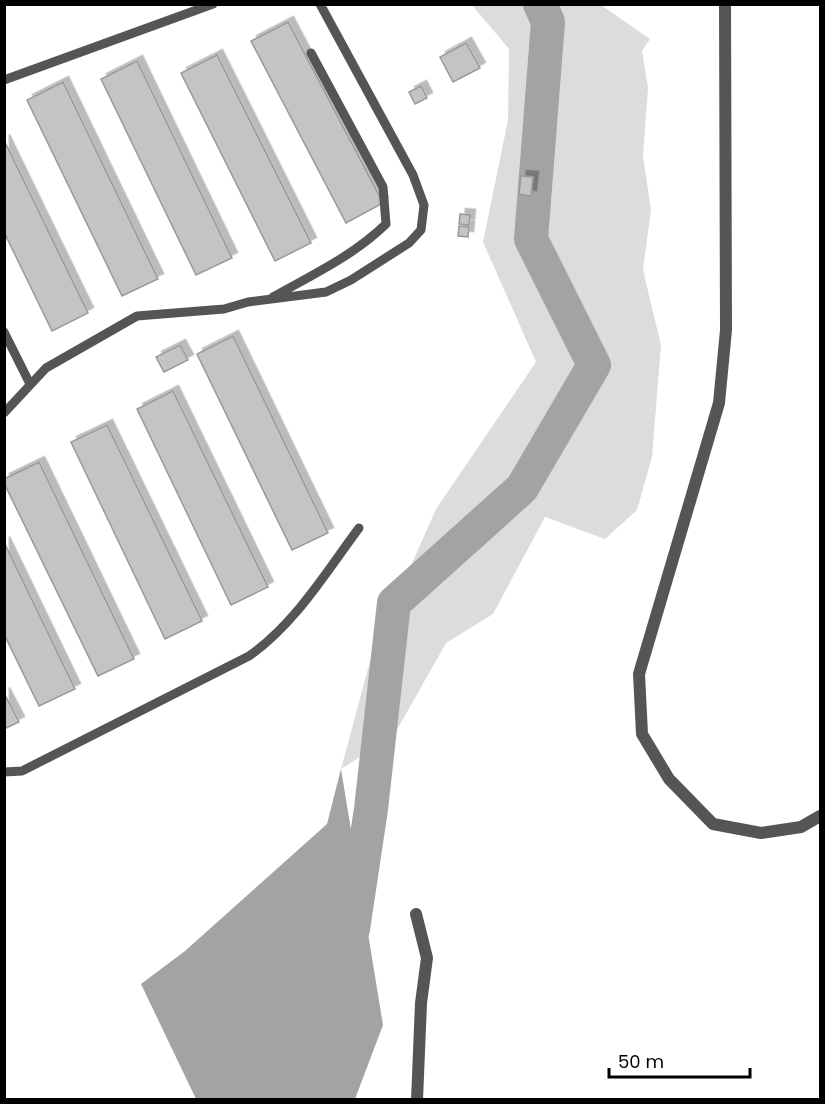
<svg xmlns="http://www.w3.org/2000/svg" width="825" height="1104" viewBox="0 0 825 1104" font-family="Poppins,sans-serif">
	<defs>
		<filter id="shadow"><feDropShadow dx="5.5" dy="-5.5" stdDeviation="0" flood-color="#0004"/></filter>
	</defs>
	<rect width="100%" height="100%" fill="#fff"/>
	<polygon fill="#dcdcdc" points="472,5 601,5 650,39 642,51 648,88 643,156 651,210 643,270 661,345 652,457 637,510 605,539 545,517 493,614 446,643 394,735 341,769 372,654 436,509 536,362 483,242 508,120 509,49"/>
	<polygon fill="#a3a3a3" points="341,769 383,1025 355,1099 196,1099 141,984 185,951 327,824"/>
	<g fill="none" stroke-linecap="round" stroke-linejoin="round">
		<polyline stroke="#a3a3a3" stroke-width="34" points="353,929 371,809 394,603 522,488 594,365 531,239 548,22 540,4"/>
	</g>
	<g fill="#c4c4c4" stroke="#999" stroke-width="1.5" filter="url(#shadow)">
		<polygon points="288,22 383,203 346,223 251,41"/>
		<polygon points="466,43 480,68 453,82 440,57"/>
		<polygon points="217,55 311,243 275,261 181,73"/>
		<polygon points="137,61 232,258 196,275 101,79"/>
		<polygon points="63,82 158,279 122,296 27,100"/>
		<polygon points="421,86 427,98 415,104 409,92"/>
		<polygon points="4,140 88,313 52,331 4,232"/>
		<polygon points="521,176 533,177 531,196 519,194"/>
		<polygon points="460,214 470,215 469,225 459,224"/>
		<polygon points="459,226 469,227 468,237 458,236"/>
		<polygon points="233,336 328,533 292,550 197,354"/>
		<polygon points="180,345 188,360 164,372 156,357"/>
		<polygon points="173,391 268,587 231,605 137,409"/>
		<polygon points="107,425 202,621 165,639 71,442"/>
		<polygon points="39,462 134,659 98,676 4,483 4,479"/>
		<polygon points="4,542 75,689 39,706 4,634"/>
		<polygon points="4,693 19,722 4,729"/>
	</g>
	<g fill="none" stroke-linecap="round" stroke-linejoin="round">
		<g stroke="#555" stroke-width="9">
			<polyline points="4,80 213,4"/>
			<path d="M273 297C312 275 353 256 386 224L383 187 311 53"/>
			<polyline points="4,332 30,384"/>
			<polyline points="4,413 46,368 137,316 224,309 248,302 326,292 351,280 409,243 421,230 424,205 413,175 320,4"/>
			<path d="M4 772 22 771 249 656C295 624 326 572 359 528"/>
		</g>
		<g stroke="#555" stroke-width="12">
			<polyline points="725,4 726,330 719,403 639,674 642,734 669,779 713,824 761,833 801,827 820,816"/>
			<polyline points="416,914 427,958 421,1003 417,1100"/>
		</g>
	</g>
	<rect width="825" height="1104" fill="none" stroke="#000000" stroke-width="12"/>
	<path d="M609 1068v9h141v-9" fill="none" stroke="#000000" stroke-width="3"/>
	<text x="618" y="1068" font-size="18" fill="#000000" stroke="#ffffff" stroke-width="4.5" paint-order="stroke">50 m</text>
</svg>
